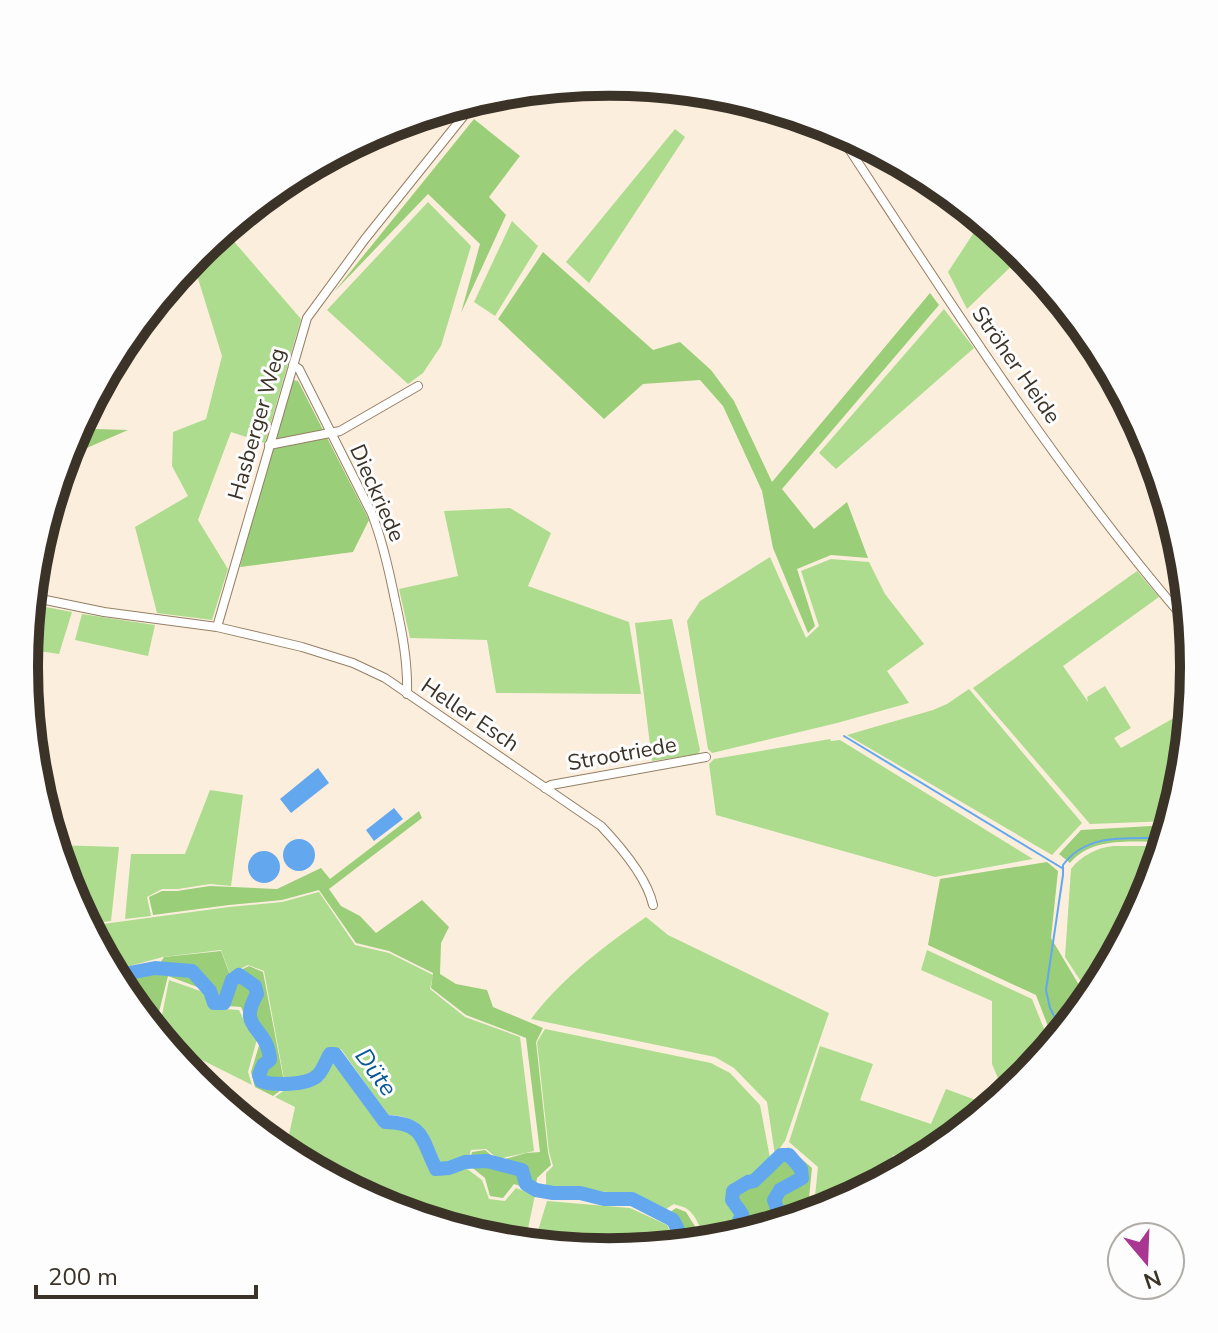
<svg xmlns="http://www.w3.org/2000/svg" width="1218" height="1333" viewBox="0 0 1218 1333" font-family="'Nunito Sans',sans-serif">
	<rect width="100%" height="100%" fill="#fceedd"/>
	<g fill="#addc8e">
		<polygon points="675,129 685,137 589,283 566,262"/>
		<polygon points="428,202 471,246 441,346 423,373 408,384 327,310"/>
		<polygon points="982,220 1024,254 967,309 948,272"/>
		<polygon points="512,221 538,246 495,316 474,302"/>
		<polygon points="224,230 301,319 265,443 231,432 198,520 228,569 212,620 157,613 135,527 188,496 172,466 173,432 206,419 222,356 196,272 182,269 196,253"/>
		<polygon points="944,309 974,348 836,469 819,453"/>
		<polygon points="510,508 551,533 528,586 629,622 641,694 496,693 487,640 410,638 399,589 458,576 444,511"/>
		<polygon points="770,557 806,638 819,626 801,571 831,559 869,562 885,594 924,644 887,671 909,703 837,723 712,753 708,749 687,621 700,601"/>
		<polygon points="1137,571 1159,597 1063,666 1088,702 1087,697 1105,686 1131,728 1114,738 1121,748 1186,711 1189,719 1183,781 1171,821 1090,824 973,688"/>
		<polygon points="30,604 72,612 59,654 26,649"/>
		<polygon points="82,614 155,625 148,656 75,640"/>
		<polygon points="672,619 700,750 698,754 652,761 635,623"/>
		<polygon points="969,689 1082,823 1052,855 847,735 933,710 947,704"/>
		<polygon points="830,739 831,741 840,740 1033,859 935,877 716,815 709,764 714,759"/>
		<polygon points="210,790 243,795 231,886 210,884 178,889 162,889 147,897 151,916 125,919 131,854 185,854"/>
		<polygon points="55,845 119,847 111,921 87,924 68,890"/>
		<path d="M1113 846H1163L1149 891 1091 997 1065 957 1071 869C1081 856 1096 848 1113 846Z"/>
		<path d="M319 892 355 945 389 953 433 975 430 989 465 1017 520 1037 534 1151 498 1159 486 1149 471 1150 469 1157 450 1165 440 1163C429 1133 422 1116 388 1115L341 1049H325C312 1076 315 1077 284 1079L264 971 248 965 230 974 221 950 163 957 111 971 88 926 229 907 282 902Z"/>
		<path d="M646 917 668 935 829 1013 785 1141 775 1155 767 1102 734 1068 715 1057 531 1019C562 978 604 946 646 917Z"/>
		<polygon points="927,950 1032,999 1051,1046 1022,1080 1005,1095 992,1064 992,1001 921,970"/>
		<polygon points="169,980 206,993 212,1008 239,1010 247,1027 257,1039 248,1072 252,1085 164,1041 162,1015"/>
		<path d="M545 1029 711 1063 730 1073 760 1105 770 1158 753 1177H746L729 1189 727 1202 736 1215 726 1239C697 1245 704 1221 687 1209 683 1206 679 1206 674 1204L666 1209 632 1194 546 1187V1173L553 1166 549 1152 537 1042Z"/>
		<polygon points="820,1046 873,1064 860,1100 931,1124 946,1089 992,1106 934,1153 916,1163 893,1155 882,1181 840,1203 815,1196 818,1167 789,1142"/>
		<path d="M332 1061 381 1128C422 1128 416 1142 431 1174H451L466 1168 482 1180 489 1199 505 1201 516 1188 535 1195 525 1243 494 1240 416 1216 287 1144 295 1107 275 1097 286 1089 308 1088 323 1080Z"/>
		<polygon points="547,1201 630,1208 667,1225 676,1245 609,1251 534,1244"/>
	</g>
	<g fill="#9ace78">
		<polygon points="474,119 520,156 489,197 506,215 461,313 480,244 428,194 334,292"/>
		<polygon points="543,252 653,350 680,342 711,370 734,401 772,482 930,293 939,305 782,489 814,529 847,502 868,558 831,555 797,569 815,626 808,633 773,548 762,491 723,406 700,380 643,384 604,419 498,319"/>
		<polygon points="288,379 298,381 369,520 353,552 240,567"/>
		<polygon points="96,429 128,430 64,458 70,440"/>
		<polygon points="419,811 422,818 329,889 341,906 360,916 376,933 422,900 449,927 441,943 440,974 456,984 487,990 493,1007 543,1028 536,1042 548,1152 551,1165 537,1178 535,1191 514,1184 503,1198 490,1196 485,1178 469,1165 472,1152 485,1150 498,1161 526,1153 540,1152 526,1038 466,1015 431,988 433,973 389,951 356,943 319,890 282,900 229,905 153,915 149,897 162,891 177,891 210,886 277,889 321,868 330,879"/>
		<path d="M1169 825 1164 842C1133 842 1092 836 1070 863L1059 854 1081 830Z"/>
		<polygon points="1047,862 1058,871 1051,938 1088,1000 1054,1042 1036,995 928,945 940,879"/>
		<polygon points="221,951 230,975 249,966 263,972 285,1087 273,1096 255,1087 251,1072 261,1039 249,1025 241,1007 214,1005 208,991 168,976 159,1012 137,1009 122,991 117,982 153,974 164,957"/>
		<polygon points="788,1147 812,1168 809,1198 834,1206 777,1224 766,1222 763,1228 737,1236 746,1215 735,1200 737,1193 748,1186 756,1187 782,1160"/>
		<polygon points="676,1208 686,1212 704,1241 707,1242 678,1245 669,1223 660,1219"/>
	</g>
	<g fill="#63a8ef">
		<polygon points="318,768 329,783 291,813 280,799"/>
		<polygon points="394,808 403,819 374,841 366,830"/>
		<circle cx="299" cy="855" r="16"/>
		<circle cx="264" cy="867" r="16"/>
	</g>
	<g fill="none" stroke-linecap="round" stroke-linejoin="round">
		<g stroke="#63a8ef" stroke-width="2">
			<polyline points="844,736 1062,868"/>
			<path d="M1062 1032 1050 1008 1046 990 1063 875V865C1087 832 1129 839 1165 838"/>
		</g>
		<g stroke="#63a8ef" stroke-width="14">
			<path d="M114 976 155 968 192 971 210 991 214 1003H224L232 980 239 975 255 986 257 994C236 1030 268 1025 270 1060L263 1065 259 1075 261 1081C273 1086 307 1085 317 1076 323 1071 326 1060 330 1054H335L385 1122C425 1123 421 1139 436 1169L449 1168 465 1162 487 1161 522 1170 526 1184 536 1190 553 1193H580L604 1199H632L673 1220 685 1244"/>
			<polyline points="732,1237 742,1214 732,1200 733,1191 748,1182 754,1181 781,1155 789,1155 801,1169 802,1178 780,1190 774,1200 778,1211 788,1221"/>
		</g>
		<g stroke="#947f64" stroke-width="10">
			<g id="street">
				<path d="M834 126C944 293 1051 463 1181 615"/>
				<path d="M293 365 299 369 372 514C383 542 389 570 395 600 402 631 408 662 407 694"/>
				<polyline points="269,445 340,431 418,386"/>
				<path d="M31 597 104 612 217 627 302 647 353 663 385 678 601 826C620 846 647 878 653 905"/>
				<polyline points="217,627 307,318 365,239 478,98"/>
				<polyline points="545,788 551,785 706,757"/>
			</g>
		</g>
		<use href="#street" stroke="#fff" stroke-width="8"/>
	</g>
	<g text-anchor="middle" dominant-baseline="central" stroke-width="6" stroke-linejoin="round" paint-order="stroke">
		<g font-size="22" fill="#3c3328" stroke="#fdfdfd">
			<text transform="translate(1016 365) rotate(55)">Ströher Heide</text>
			<text transform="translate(257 424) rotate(-74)">Hasberger Weg</text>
			<text transform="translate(377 493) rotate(66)">Dieckriede</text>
			<text transform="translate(470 715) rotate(34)">Heller Esch</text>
			<text transform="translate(622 754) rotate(-10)">Strootriede</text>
		</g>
		<g font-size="24" font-style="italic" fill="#095696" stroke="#fdfdfd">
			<text transform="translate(376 1072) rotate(54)">Düte</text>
		</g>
	</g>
	<path d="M0 0H1218V1333H0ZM38 667a571 571 0 1 1 1142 0a571 571 0 1 1-1142 0Z" fill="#fdfdfd" fill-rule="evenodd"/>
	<path fill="none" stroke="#3c3328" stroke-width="10" d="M38 667a571 571 0 1 1 1142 0a571 571 0 1 1-1142 0Z"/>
	<g transform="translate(1146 1261) rotate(161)"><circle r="38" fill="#fdfdfd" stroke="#b0aca8" stroke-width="2"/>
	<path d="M0-6L14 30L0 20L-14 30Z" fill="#a93792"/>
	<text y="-12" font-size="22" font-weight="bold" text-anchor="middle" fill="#3c3328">N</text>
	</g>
	<path d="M36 1285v12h220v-12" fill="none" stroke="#3c3328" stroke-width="4"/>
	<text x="48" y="1285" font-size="24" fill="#3c3328" stroke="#fdfdfd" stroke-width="6" paint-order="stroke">200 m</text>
</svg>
